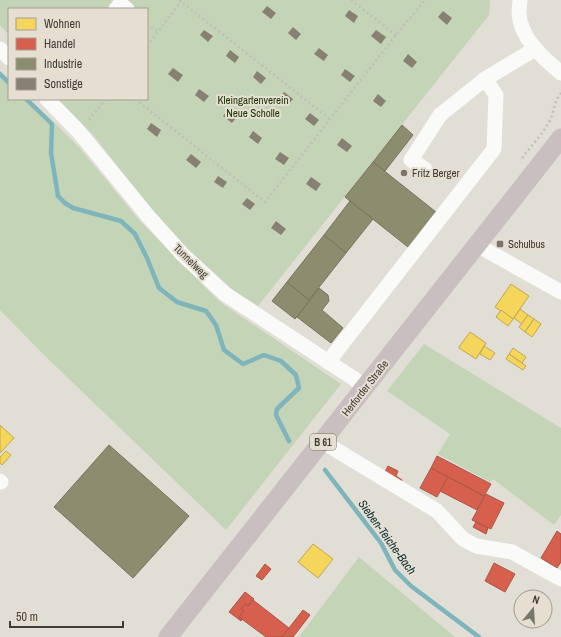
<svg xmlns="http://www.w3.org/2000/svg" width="561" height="637" viewBox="0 0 561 637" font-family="'Archivo Narrow',sans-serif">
	<rect width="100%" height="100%" fill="#e1ded6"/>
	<g fill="#c4d4b6">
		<polygon points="0,0 490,0 489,15 258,306 232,289 190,251 153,211 93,135 58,99 147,99 147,9 9,9 9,35 0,25"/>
		<polygon points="0,71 9,79 9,99 30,99 79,147 140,221 220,302 341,384 226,530 42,353 0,310"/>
		<polygon points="424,344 561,428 561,515 554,525 493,479 490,482 438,454 450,434 387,391"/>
		<polygon points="359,557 455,637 299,637"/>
	</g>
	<g fill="#f6d55c" stroke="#bfa751">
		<polygon points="511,284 529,296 513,319 495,307"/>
		<polygon points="520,309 528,315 522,324 514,318"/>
		<polygon points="501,310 513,319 508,326 496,317"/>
		<polygon points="528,315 534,319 525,332 519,327"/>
		<polygon points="534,319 541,324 532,337 525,332"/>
		<polygon points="470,332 486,343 476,359 459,348 459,347"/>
		<polygon points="484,346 495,353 490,360 480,354"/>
		<polygon points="513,348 526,357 522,363 509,354"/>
		<polygon points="509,354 526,366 523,370 506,359"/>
		<polygon points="0,425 14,438 0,453"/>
		<polygon points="6,451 11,455 2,465 0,463 0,457"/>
		<polygon points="313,544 333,559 318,578 298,562"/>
	</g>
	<g fill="#d6604d" stroke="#a95546">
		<polygon points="437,456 491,484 484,496 431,468"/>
		<polygon points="388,466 398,471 396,476 402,480 400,485 383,476"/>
		<polygon points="431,468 448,477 437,497 420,488"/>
		<polygon points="448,477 484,496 477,510 440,491"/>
		<polygon points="486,494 504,503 491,529 472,520"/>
		<polygon points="476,522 488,528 486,534 473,527"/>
		<polygon points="557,531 561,534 561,562 557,568 541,558"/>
		<polygon points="494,563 515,574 505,592 485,581"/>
		<polygon points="265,564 271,569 262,580 256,576"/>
		<polygon points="245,592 254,599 248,606 245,604 241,609 244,611 239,617 243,619 241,621 229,612"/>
		<polygon points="253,600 289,628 282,637 266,637 239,617 244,611 241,609 245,604 248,606"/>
		<polygon points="303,610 310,615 293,637 282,637"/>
	</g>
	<g fill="#8c8c6e" stroke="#75745d">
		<polygon points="402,125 413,135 385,171 373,162"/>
		<polygon points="373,162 436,212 408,247 345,197"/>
		<polygon points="350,201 373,219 346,253 324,235"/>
		<polygon points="324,235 346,253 309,300 287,282"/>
		<polygon points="287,282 310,301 295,319 272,301"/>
		<polygon points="319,288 328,295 329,301 322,310 343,328 331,343 297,317"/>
		<polygon points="109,445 189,516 133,578 54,507"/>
	</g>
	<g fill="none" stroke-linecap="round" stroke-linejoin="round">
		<g stroke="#7eb4bb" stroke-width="4.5">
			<polyline points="0,74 9,83"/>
			<polyline points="26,99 52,124 51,153 58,196 65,203 73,208 121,221 135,234 147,258 159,288 177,302 206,311 216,325 224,350 243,364 264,355 281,361 296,375 299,388 277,409 276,415 289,441"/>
			<polyline points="325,470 381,543 395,570 411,586 479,637"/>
		</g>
	</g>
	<g fill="#888072">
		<polygon points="267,6 276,13 271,19 262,12"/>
		<polygon points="349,10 358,16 354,23 345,16"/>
		<polygon points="443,11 452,18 447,25 438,17"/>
		<polygon points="293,27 301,34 296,40 288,33"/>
		<polygon points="204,30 213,36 208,42 200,35"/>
		<polygon points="376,30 386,37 381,44 371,36"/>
		<polygon points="319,48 328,55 324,61 314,54"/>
		<polygon points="230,50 239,57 235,63 226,56"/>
		<polygon points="408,54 417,62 412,68 403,61"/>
		<polygon points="173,68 183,75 178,82 168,74"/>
		<polygon points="345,69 355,76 350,82 341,75"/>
		<polygon points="257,71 266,78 261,84 253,77"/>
		<polygon points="199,89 209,96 204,102 195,95"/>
		<polygon points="284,92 293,99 288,105 279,98"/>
		<polygon points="378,94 386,101 381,107 373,101"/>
		<polygon points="227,111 236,118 232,123 223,116"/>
		<polygon points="310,113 319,120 314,126 305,119"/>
		<polygon points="151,123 161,130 157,137 147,129"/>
		<polygon points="253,131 262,138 258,144 249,137"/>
		<polygon points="342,138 352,146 347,152 337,145"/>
		<polygon points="280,152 289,158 284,165 275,159"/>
		<polygon points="191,154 201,162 196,168 186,160"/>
		<polygon points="218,176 227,182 223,188 214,182"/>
		<polygon points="311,177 321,184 316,191 306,184"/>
		<polygon points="247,198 255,204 250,210 242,204"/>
		<polygon points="276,221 286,229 281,235 271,228"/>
	</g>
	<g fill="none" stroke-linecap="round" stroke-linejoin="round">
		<g stroke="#c0bfba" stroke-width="2.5" stroke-dasharray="2 3" stroke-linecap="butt">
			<polyline points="179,0 330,119"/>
			<polyline points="351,0 396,35"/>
			<polyline points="147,24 158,32"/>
			<polyline points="147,46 182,0"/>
			<polyline points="135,99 265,202 396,35 425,0"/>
			<polyline points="89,120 106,99"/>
			<path d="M522 158C531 146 542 135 549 122 555 111 553 103 561 93"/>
		</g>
		<g stroke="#fafaf9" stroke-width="15">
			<path d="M520 0C520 4 519 9 519 13 520 38 543 58 561 73"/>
			<polyline points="116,9 120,4 127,9"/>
			<polyline points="0,49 9,58"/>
			<polyline points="47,99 79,132 148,216 182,254 225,294 353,378 366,388"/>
			<polyline points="425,169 411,160 440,115 485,79"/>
			<polyline points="477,245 561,292"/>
			<polyline points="328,362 494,149 496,95 485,79 535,49"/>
			<polyline points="323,442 437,511 463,539 476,546 512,552 561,579"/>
			<polyline points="0,481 1,482"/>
		</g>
		<polyline stroke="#c9bfc0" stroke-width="19" points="168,637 561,138"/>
	</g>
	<g fill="#78756e" stroke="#e6dfd1" stroke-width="1.5">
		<circle cx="404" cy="173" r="4"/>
		<rect x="496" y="240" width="8" height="8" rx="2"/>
	</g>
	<g text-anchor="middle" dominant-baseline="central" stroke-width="4" stroke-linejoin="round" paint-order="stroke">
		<rect fill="#e6dfd1" stroke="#716d64" stroke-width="1" x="310" y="434" width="26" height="16" rx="3"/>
		<g font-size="10" font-weight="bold" fill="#3f3c36">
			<text x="323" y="442">B 61</text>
		</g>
		<g font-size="11" fill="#143300" stroke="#e6dfd1">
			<text x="253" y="100">Kleingartenverein<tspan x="253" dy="13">Neue Scholle</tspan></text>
		</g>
		<g font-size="11" fill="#3f3c36" stroke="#e6dfd1" text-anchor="start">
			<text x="412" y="173">Fritz Berger</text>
			<text x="508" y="244">Schulbus</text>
		</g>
		<g font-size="11" fill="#3f3c36" stroke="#e6dfd1">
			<text transform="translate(191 261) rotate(44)">Tunnelweg</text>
			<text transform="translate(365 388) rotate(-52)">Herforder Straße</text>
		</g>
		<g font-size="12" font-style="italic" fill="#082f36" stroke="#e6dfd1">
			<text transform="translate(387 537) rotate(54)">Sieben-Teiche-Bach</text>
		</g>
	</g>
	<rect x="8" y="8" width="140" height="92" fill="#e6dfd1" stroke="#a39e93"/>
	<rect x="16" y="18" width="20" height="12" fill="#f6d55c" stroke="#a39e93"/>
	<text x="44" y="28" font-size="12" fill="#3f3c36">Wohnen</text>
	<rect x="16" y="38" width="20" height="12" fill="#d6604d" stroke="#a39e93"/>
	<text x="44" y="48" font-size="12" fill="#3f3c36">Handel</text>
	<rect x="16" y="58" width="20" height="12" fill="#8c8c6e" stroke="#a39e93"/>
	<text x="44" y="68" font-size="12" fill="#3f3c36">Industrie</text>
	<rect x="16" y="78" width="20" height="12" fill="#888072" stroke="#a39e93"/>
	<text x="44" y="88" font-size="12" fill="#3f3c36">Sonstige</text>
	<g transform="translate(533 609) rotate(18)"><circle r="19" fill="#e6dfd1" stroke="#a39e93"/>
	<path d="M0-3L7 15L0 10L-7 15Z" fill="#78756e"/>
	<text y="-6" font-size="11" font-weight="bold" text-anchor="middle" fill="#3f3c36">N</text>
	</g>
	<path d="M10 621v6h113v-6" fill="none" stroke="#3f3c36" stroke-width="2"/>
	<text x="16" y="621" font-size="12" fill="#3f3c36" stroke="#e6dfd1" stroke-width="3" paint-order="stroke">50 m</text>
</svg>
